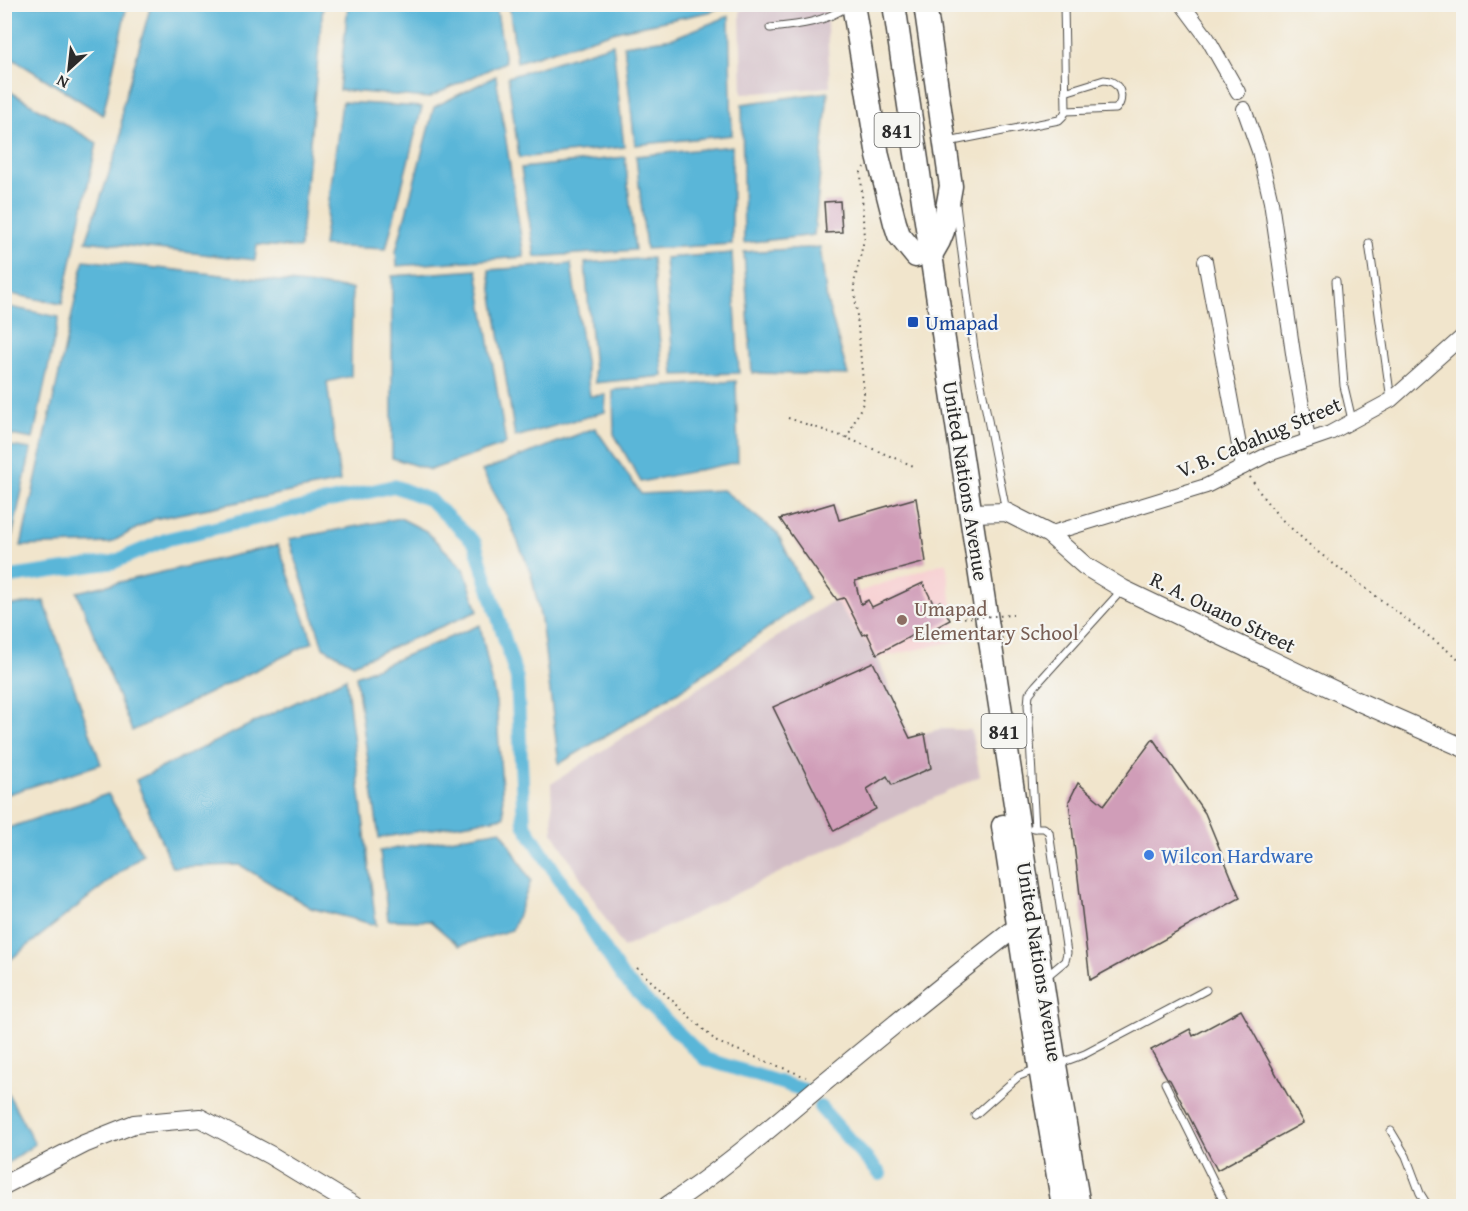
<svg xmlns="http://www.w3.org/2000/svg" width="1468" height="1211" viewBox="0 0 1468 1211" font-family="'Gentium Book Plus',serif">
	<rect width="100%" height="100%" fill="#f6f6f2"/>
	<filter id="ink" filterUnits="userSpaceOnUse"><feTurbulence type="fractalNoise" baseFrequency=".0167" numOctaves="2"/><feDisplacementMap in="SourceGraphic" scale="12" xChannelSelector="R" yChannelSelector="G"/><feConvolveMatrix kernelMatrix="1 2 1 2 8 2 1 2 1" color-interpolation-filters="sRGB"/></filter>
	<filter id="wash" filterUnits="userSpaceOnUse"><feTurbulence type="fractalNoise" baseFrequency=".008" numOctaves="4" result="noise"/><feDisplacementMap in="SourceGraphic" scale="24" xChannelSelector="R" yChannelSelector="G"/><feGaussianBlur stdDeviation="1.35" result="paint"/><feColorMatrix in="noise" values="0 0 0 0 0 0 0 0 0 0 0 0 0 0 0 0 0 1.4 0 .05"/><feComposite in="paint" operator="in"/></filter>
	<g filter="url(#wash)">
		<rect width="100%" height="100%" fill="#f1e5cc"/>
		<polygon fill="#f7cfd1" points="946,562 957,641 878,658 834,600"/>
		<g fill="#d2bdc6">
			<polygon points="803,5 826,5 830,87 742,94 740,10"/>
			<polygon points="834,600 878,658 910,737 940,729 971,730 980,776 623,948 553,832 551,784"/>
		</g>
		<g fill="#5ab6d8" stroke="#427082" stroke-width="1.5">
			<polygon points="7,5 127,5 103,115 5,54 5,14"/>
			<polygon points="151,5 323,5 300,248 257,245 255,260 86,241 121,138 122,108"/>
			<polygon points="348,5 496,5 505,62 428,98 339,90"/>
			<polygon points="509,5 509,4 727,5 709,12 620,30 517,62"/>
			<polygon points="729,16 732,135 635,145 624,45 673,38"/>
			<polygon points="613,44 624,147 519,158 508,77"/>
			<polygon points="496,76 524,257 397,266 396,251 434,107"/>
			<polygon points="4,88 97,143 62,304 5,293"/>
			<polygon points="828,92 814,235 744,243 742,104"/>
			<polygon points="342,102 422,107 386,249 323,246"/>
			<polygon points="732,146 732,244 646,249 636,156"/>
			<polygon points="625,157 635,250 535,257 521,168"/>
			<polygon points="820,247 827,301 848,375 752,373 744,252"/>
			<polygon points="732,253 739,373 674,375 665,258"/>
			<polygon points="652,258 663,376 595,383 585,263"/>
			<polygon points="84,260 352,289 351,376 327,382 340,482 154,519 110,543 21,546"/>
			<polygon points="571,264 590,396 606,395 605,412 515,437 489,270"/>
			<polygon points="477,270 506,444 430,470 392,458 392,276"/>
			<polygon points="5,306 59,317 33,439 5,434"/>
			<polygon points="736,381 738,462 641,482 614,434 613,390"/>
			<polygon points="595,428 641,494 723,490 778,534 809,599 678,692 559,764 541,620 531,573 507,516 482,471"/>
			<polygon points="4,445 31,449 7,560 5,560"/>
			<polygon points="400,518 426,531 464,569 478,611 353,664 323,647 289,539"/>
			<polygon points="278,545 313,642 132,731 77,592"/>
			<polygon points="44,601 101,764 5,795 5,606"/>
			<polygon points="480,625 496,702 504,817 379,838 356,676"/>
			<polygon points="346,678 376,925 311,908 240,865 172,867 136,780"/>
			<polygon points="108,794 143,854 5,964 5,829"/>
			<polygon points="501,830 531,881 512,930 459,946 430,921 388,920 380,851"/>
			<polygon points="5,1088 35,1144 5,1165 4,1165"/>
		</g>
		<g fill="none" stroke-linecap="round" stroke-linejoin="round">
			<g stroke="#5ab6d8" stroke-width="14">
				<polyline points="4,578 114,562 168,539 394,486 430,500 475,543 517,679 524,824 623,978 705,1059 804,1090"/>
				<polyline points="820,1107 880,1174"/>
			</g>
		</g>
		<g id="blocks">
			<g fill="#d09db8">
				<polygon points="840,201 842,232 826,233 824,202"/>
				<polygon points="916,498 926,562 855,581 861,604 868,600 872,607 923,583 934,605 940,601 950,620 915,639 913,635 877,654 867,633 863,635 844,598 837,600 780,519 834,503 839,520"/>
				<polygon points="873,662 910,738 925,734 931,768 892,785 887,776 867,789 876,809 834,831 773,707"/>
				<polygon points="1153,739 1205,813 1240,898 1090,980 1069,801 1078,783 1104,805"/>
				<polygon points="1241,1010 1303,1123 1217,1170 1170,1080 1167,1078 1151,1050 1190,1029 1193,1036"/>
			</g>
		</g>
	</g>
	<g filter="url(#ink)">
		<use href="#blocks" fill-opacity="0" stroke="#494743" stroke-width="1.5"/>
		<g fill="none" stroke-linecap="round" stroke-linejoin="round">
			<g stroke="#494743" stroke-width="9">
				<g id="service">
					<path d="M770 28C799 25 823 23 848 6"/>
					<path d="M1065 92 1104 80C1120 81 1126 98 1116 109L1066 111"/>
					<polyline points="948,142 1059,120 1063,116 1066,111 1064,4"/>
					<polyline points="956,205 974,349 1006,511"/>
					<polyline points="1369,243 1391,400"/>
					<polyline points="1336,281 1344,386 1352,420"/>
					<polyline points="1033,828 1044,828 1049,832 1067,953 1065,961 1047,976"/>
					<polyline points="1035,828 1028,705 1029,694 1036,685 1121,591"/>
					<polyline points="1058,1064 1085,1054 1206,990"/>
					<polyline points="1165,1083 1226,1206"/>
					<polyline points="975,1115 1019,1076 1037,1069"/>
					<polyline points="1391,1131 1406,1156 1420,1193 1428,1206"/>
				</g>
			</g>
			<g stroke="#494743" stroke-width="16">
				<g id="minor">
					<polyline points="1182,4 1208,39 1238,92"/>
					<polyline points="1244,109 1259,151 1271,202 1294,360 1308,440"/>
					<polyline points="1205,261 1243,467"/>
					<polyline points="1049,534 1206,486 1269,454 1330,433 1391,400 1464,335"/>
				</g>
			</g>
			<g stroke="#494743" stroke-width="20">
				<g id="tertiary">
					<polyline points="971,513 1006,512 1049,534 1085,566 1123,589 1355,700 1464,748"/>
					<polyline points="4,1185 84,1144 134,1124 200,1118 270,1155 354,1206"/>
					<path d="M667 1206C721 1171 770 1128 820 1086 885 1032 951 978 1018 926"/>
				</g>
			</g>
			<g stroke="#494743" stroke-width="25">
				<g id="primary">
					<polyline points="853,4 878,156 895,223 899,235 916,256"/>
					<polyline points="894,4 931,255 1055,1065 1079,1206"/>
					<polyline points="925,4 951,186 943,231 939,241 931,255"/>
					<polyline points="1003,826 1040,1068 1063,1206"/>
				</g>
			</g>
			<g stroke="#494743" stroke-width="2" stroke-dasharray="1.5 4.5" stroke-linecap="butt">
				<polyline points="788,418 847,438 916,467"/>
				<polyline points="847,438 863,403 864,393 854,283 864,240 861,172 864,167"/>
				<polyline points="1250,477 1263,497 1280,518 1314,549 1464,663"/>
				<polyline points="637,968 717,1042 806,1077"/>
			</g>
			<use href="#service" stroke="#fff" stroke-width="7"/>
			<use href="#minor" stroke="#fff" stroke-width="14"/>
			<use href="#tertiary" stroke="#fff" stroke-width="18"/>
			<use href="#primary" stroke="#fff" stroke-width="22"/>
			<polyline stroke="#494743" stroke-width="2" stroke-dasharray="1.5 4.5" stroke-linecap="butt" points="958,618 1013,615"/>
		</g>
	</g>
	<rect fill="#1a4fb4" stroke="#f6f6f2" stroke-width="2" x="907" y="316" width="12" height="12" rx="3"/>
	<circle fill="#8d6e63" stroke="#f6f6f2" stroke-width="2" cx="902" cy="620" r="6"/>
	<circle fill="#3f7fe0" stroke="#f6f6f2" stroke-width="2" cx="1149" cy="855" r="6"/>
	<g text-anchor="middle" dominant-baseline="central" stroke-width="4.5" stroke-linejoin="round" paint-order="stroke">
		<g fill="#f6f6f2" stroke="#686867" stroke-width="1.5">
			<rect x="874.5" y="113" width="45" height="34" rx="4.5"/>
			<rect x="981.5" y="714" width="45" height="34" rx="4.5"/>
		</g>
		<g font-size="20" font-weight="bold" fill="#2b2b2b">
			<text x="897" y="130">841</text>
			<text x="1004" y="731">841</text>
		</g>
		<g font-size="21" fill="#164399" stroke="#f6f6f2" text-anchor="start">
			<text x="925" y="322">Umapad</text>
		</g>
		<g font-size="21" fill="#2b2b2b" stroke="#f6f6f2">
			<text transform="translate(1259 437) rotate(-23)">V. B. Cabahug Street</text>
			<text transform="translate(966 481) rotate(81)">United Nations Avenue</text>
			<text transform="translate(1223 612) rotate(26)">R. A. Ouano Street</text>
			<text transform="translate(1040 962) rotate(81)">United Nations Avenue</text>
		</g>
		<g font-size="21" fill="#785e54" stroke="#f6f6f2" text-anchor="start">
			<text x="914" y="608">Umapad<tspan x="914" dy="24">Elementary School</tspan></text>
		</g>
		<g font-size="21" fill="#366cbe" stroke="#f6f6f2" text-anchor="start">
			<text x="1161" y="855">Wilcon Hardware</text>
		</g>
	</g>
	<rect width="1468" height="1211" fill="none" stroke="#f6f6f2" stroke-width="24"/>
	<g transform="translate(69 69) rotate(207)" stroke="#f6f6f2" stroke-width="4.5" paint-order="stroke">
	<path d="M0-4.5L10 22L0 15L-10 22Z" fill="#2b2b2b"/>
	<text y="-9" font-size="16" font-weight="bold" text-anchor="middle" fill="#2b2b2b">N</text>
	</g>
</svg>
